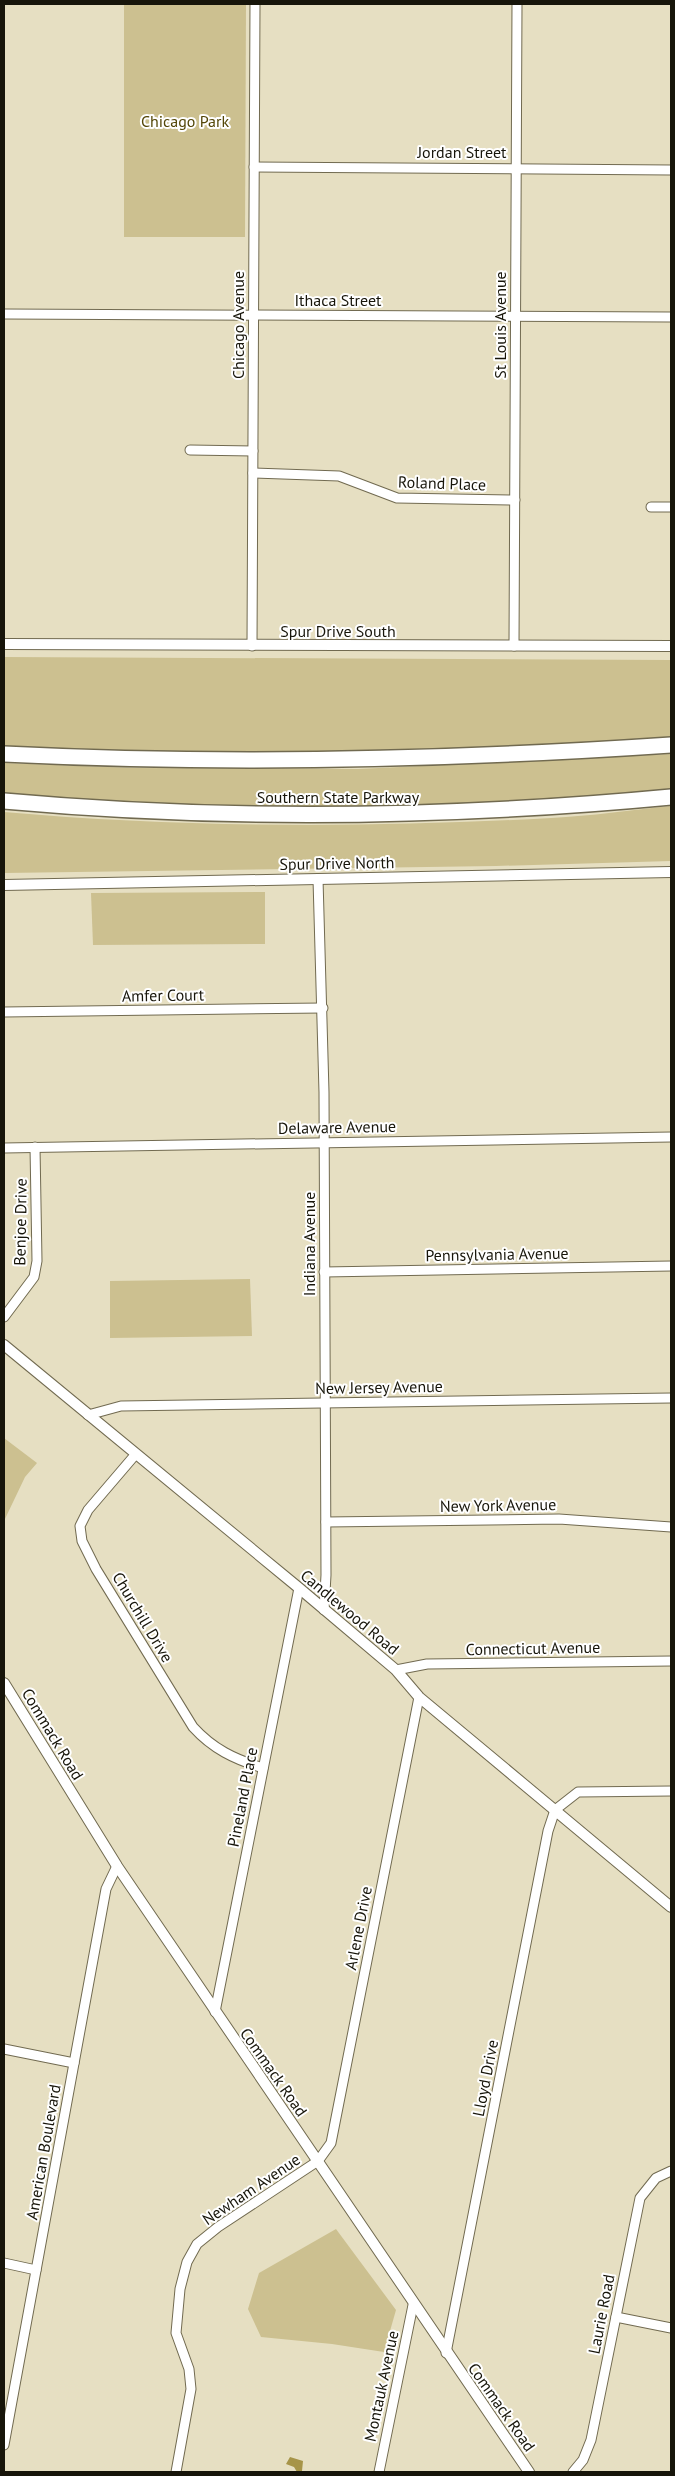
<svg xmlns="http://www.w3.org/2000/svg" width="675" height="2476" viewBox="0 0 675 2476" font-family="'PT Sans',sans-serif">
	<rect width="100%" height="100%" fill="#e6dfc2"/>
	<g fill="#ccc090">
		<polygon points="124,4 246,4 245,237 124,237"/>
		<path d="M4 657 671 660V737C449 755 226 756 4 746Z"/>
		<path d="M671 754V789C451 814 225 814 4 794V763L133 768 358 769Z"/>
		<path d="M671 806V861L496 866 4 873V812C185 828 369 828 551 818 591 816 631 810 671 806Z"/>
		<polygon points="265,892 265,944 93,945 91,893"/>
		<polygon points="250,1279 252,1336 110,1338 110,1281"/>
		<polygon points="4,1438 37,1463 25,1477 4,1521"/>
		<polygon points="336,2229 396,2310 384,2352 332,2344 261,2337 248,2309 259,2273"/>
	</g>
	<polygon fill="#a69448" points="290,2457 303,2461 302,2471 297,2472 294,2467 286,2464"/>
	<g fill="none" stroke-linecap="round" stroke-linejoin="round">
		<g stroke="#716a50" stroke-width="11">
			<g id="minor">
				<polyline points="254,167 671,170"/>
				<polyline points="4,314 671,317"/>
				<polyline points="190,450 253,451"/>
				<polyline points="253,473 339,476 397,498 515,500"/>
				<polyline points="651,507 671,507"/>
				<polyline points="252,646 255,4"/>
				<polyline points="514,646 517,4"/>
				<polyline points="318,879 324,1092 326,1575 324,1610"/>
				<polyline points="4,1012 323,1008"/>
				<polyline points="4,1148 671,1137"/>
				<polyline points="324,1272 671,1266"/>
				<polyline points="4,1317 34,1277 37,1261 35,1147"/>
				<polyline points="88,1415 121,1406 671,1398"/>
				<path d="M135 1455 88 1510 80 1526 82 1541 96 1569 193 1727C213 1749 234 1759 263 1768"/>
				<polyline points="326,1522 559,1519 671,1527"/>
				<polyline points="396,1670 427,1664 671,1661"/>
				<polyline points="215,2012 299,1588"/>
				<polyline points="4,2049 74,2063"/>
				<polyline points="4,2263 36,2270"/>
				<polyline points="616,2317 671,2328"/>
				<polyline points="446,2353 548,1831 555,1810 578,1792 671,1791"/>
				<polyline points="4,2445 106,1889 117,1866"/>
				<polyline points="176,2472 191,2389 189,2369 176,2333 180,2289 187,2262 197,2244 218,2227 318,2161 331,2143 419,1697"/>
				<polyline points="379,2472 413,2305"/>
				<polyline points="573,2472 583,2460 591,2440 640,2198 656,2178 671,2171"/>
			</g>
		</g>
		<g stroke="#716a50" stroke-width="12">
			<g id="tertiary">
				<polyline points="4,644 671,646"/>
				<polyline points="4,885 671,872"/>
				<polyline points="4,1345 299,1588 396,1670 419,1697 671,1907"/>
				<polyline points="4,1683 117,1866 529,2472"/>
			</g>
		</g>
		<g stroke="#716a50" stroke-width="18">
			<g id="motorway">
				<path d="M4 754C226 765 449 760 671 745"/>
				<path d="M4 801C226 821 449 818 671 797"/>
			</g>
		</g>
		<use href="#minor" stroke="#fff" stroke-width="9"/>
		<use href="#tertiary" stroke="#fff" stroke-width="10"/>
		<use href="#motorway" stroke="#fff" stroke-width="15"/>
	</g>
	<g text-anchor="middle" dominant-baseline="central" stroke-width="4" stroke-linejoin="round" paint-order="stroke">
		<g font-size="16" fill="#534607" stroke="#fff">
			<text x="185" y="121">Chicago Park</text>
		</g>
		<g font-size="16" fill="#17150a" stroke="#fff">
			<text x="462" y="152">Jordan Street</text>
			<text x="338" y="300">Ithaca Street</text>
			<text transform="translate(238 325) rotate(-90)">Chicago Avenue</text>
			<text transform="translate(500 325) rotate(-90)">St Louis Avenue</text>
			<text transform="translate(442 483) rotate(2)">Roland Place</text>
			<text x="338" y="631">Spur Drive South</text>
			<text x="338" y="797">Southern State Parkway</text>
			<text transform="translate(337 863) rotate(-1)">Spur Drive North</text>
			<text transform="translate(163 995) rotate(-1)">Amfer Court</text>
			<text transform="translate(337 1127) rotate(-1)">Delaware Avenue</text>
			<text transform="translate(20 1222) rotate(-89)">Benjoe Drive</text>
			<text transform="translate(309 1244) rotate(-90)">Indiana Avenue</text>
			<text transform="translate(497 1254) rotate(-1)">Pennsylvania Avenue</text>
			<text transform="translate(379 1387) rotate(-1)">New Jersey Avenue</text>
			<text transform="translate(498 1505) rotate(-1)">New York Avenue</text>
			<text transform="translate(350 1612) rotate(40)">Candlewood Road</text>
			<text transform="translate(143 1617) rotate(59)">Churchill Drive</text>
			<text transform="translate(533 1648) rotate(-1)">Connecticut Avenue</text>
			<text transform="translate(53 1734) rotate(59)">Commack Road</text>
			<text transform="translate(242 1797) rotate(-79)">Pineland Place</text>
			<text transform="translate(358 1928) rotate(-79)">Arlene Drive</text>
			<text transform="translate(274 2072) rotate(55)">Commack Road</text>
			<text transform="translate(485 2078) rotate(-79)">Lloyd Drive</text>
			<text transform="translate(43 2152) rotate(-80)">American Boulevard</text>
			<text transform="translate(251 2189) rotate(-34)">Newham Avenue</text>
			<text transform="translate(601 2314) rotate(-79)">Laurie Road</text>
			<text transform="translate(381 2386) rotate(-78)">Montauk Avenue</text>
			<text transform="translate(502 2407) rotate(55)">Commack Road</text>
		</g>
	</g>
	<rect width="675" height="2476" fill="none" stroke="#17150a" stroke-width="10"/>
</svg>
